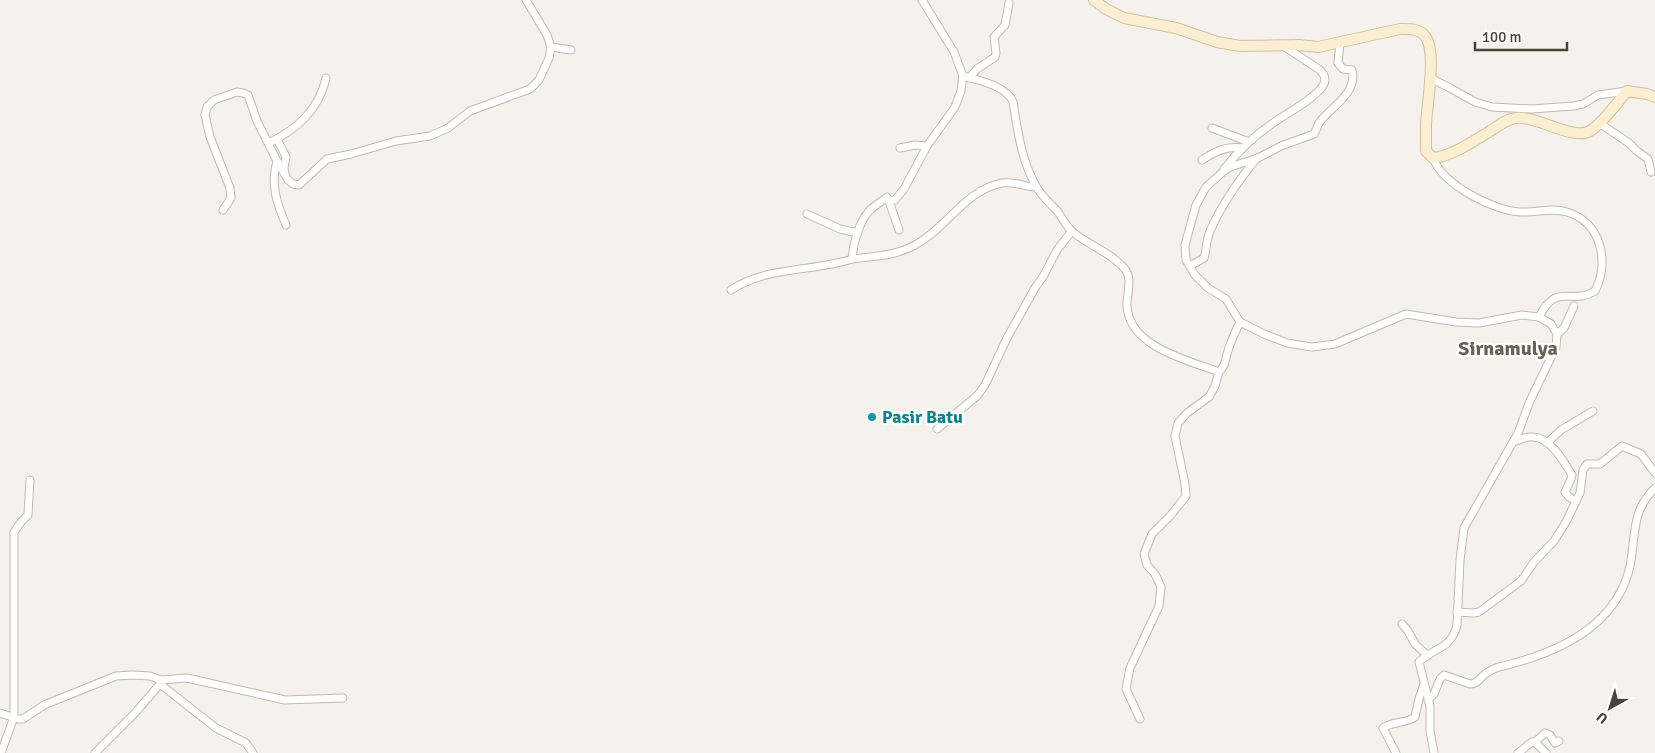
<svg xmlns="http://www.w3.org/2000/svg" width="1655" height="753" viewBox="0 0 1655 753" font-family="Signika,sans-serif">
	<rect width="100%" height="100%" fill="#f5f2ed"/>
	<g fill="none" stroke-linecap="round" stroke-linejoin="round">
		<g stroke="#c1b9af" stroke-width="9">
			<g id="street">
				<polyline points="551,47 571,50"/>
				<path d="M963 76C978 80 1007 86 1013 102 1018 132 1021 159 1036 186 1041 196 1051 204 1058 212 1063 219 1067 228 1074 233 1090 246 1110 252 1124 268 1133 278 1127 292 1127 305 1128 347 1188 360 1219 372 1225 366 1225 362 1227 354 1230 343 1235 332 1240 322L1264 334 1287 343 1312 347 1335 344 1406 314 1456 322 1479 323 1522 315 1539 317 1551 324 1557 334 1556 347 1530 401 1518 433 1464 528 1460 560 1457 625C1451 650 1434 647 1419 662L1430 706V731L1434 753"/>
				<polyline points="969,78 977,69 995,57 996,53 994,37 1005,25 1009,3"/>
				<polyline points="1430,78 1450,88 1475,102 1492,107 1532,109 1573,106 1583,104 1598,95 1627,91"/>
				<polyline points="1599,123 1629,143 1637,151 1648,159 1651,172"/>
				<polyline points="1212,128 1249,142"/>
				<polyline points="277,139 286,157 284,168 285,174"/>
				<path d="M269 143C297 129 319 110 326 78"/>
				<polyline points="900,148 915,145 927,146"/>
				<path d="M1433 158C1443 185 1494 211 1521 212 1537 213 1551 207 1567 212 1601 222 1610 262 1595 291 1571 306 1557 281 1539 317"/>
				<path d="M1202 160C1216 151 1226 146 1242 148"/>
				<path d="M277 161C270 184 277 204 286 225"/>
				<path d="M1224 169C1237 153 1251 138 1269 126 1283 115 1312 101 1322 87 1327 81 1325 75 1320 70L1282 45"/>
				<polyline points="889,201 899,230"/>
				<polyline points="223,210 231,198 230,188 210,137 205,115 207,107 214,100 237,92 243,93 248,95 257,121 277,161 288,180 293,184 299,185 327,159 351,154 396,141 430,136 448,128 470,111 530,89 539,80 549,58 551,47 547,35 526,0"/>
				<polyline points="807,214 840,229 858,233"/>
				<path d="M852 259C874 256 896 256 915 245 947 228 965 190 1002 183 1014 181 1025 187 1036 187"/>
				<path d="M1190 266 1204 258C1207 249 1206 240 1210 231 1222 204 1238 181 1257 158"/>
				<path d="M731 290C767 266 812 272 852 259 853 243 859 221 871 209 876 205 882 201 887 197L889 201 895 200 904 189 927 146 955 107 961 91 963 76 954 52 922 0"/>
				<path d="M1240 322 1226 299 1208 288 1195 275 1186 260 1185 245 1196 205 1206 187 1224 171 1230 167 1258 158 1281 146 1314 134C1316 131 1317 127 1319 123 1330 107 1358 94 1352 70L1343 69 1338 63 1340 43"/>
				<polyline points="1557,334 1564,328 1574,306"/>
				<polyline points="937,429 977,396 985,385 1007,338 1035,288 1044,275 1057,250 1071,232"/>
				<path d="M1513 442C1520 440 1526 436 1533 437 1550 437 1564 462 1572 475L1571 479 1565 492 1569 497 1576 501"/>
				<polyline points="1547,443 1561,430 1593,411"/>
				<polyline points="1457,612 1474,613 1479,612 1521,581 1534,562 1554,541 1566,522 1580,493 1583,470 1587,464 1600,464 1622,446 1641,454 1655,473"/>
				<polyline points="1402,624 1408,631 1415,644 1428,656"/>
				<polyline points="161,680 187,678 285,700 343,698"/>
				<path d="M1428 700 1434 694 1440 679 1444 675 1470 684C1478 684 1480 678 1485 674 1491 670 1496 667 1503 666 1557 653 1617 626 1630 566 1636 535 1631 511 1655 488"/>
				<polyline points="0,713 18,719 23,719 44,705 116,676 132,675 150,676 161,680 160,684 216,728 246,743 253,753"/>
				<polyline points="1140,719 1126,689 1130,668 1159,606 1161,587 1155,574 1147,565 1144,554 1152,534 1170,516 1186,496 1185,484 1175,436 1178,423 1187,413 1209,397 1215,386 1219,372"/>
				<polyline points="1535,742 1545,733 1550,735 1555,743 1559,741"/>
				<polyline points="1,753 14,717 14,532 21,522 28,515 30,480"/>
				<polyline points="95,753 135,713 160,684"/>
				<path d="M1396 753 1383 728C1392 721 1405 724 1415 717L1419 699 1424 684"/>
				<polyline points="1518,753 1532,742 1535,742 1546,753"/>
			</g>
		</g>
		<g stroke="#d2c19f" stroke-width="12">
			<path id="secondary" d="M1094 0 1106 9 1124 18 1176 28 1217 42 1240 46 1299 45 1318 47 1400 29C1408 29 1419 28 1425 36 1437 51 1427 104 1426 124 1426 133 1426 142 1426 151L1433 158C1453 156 1475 140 1492 130 1499 125 1507 119 1516 118 1536 115 1573 141 1590 131 1603 123 1617 103 1627 91L1647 94 1655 97"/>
		</g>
		<use href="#street" stroke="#fff" stroke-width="7"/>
		<use href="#secondary" stroke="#fceed0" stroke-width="10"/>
	</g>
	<circle fill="#0f9aa8" stroke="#fff" stroke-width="2" cx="872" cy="417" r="5"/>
	<g text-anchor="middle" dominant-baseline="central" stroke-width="5" stroke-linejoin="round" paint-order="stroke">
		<g font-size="18" font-weight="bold" fill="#0d838f" stroke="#fff" text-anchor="start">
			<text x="882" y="417">Pasir Batu</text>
		</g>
		<g font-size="20" font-weight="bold" fill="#6c6052" stroke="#fff">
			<text x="1508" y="348">Sirnamulya</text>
		</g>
	</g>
	<g transform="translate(1610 708) rotate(219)" stroke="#ffffff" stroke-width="4" paint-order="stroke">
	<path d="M0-4L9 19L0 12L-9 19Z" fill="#4a433a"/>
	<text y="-8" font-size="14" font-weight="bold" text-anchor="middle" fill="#4a433a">U</text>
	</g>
	<path d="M1475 42v8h92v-8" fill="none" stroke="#4a433a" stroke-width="2.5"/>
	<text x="1482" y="42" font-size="15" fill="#4a433a" stroke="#ffffff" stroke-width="4" paint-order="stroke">100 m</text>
</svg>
